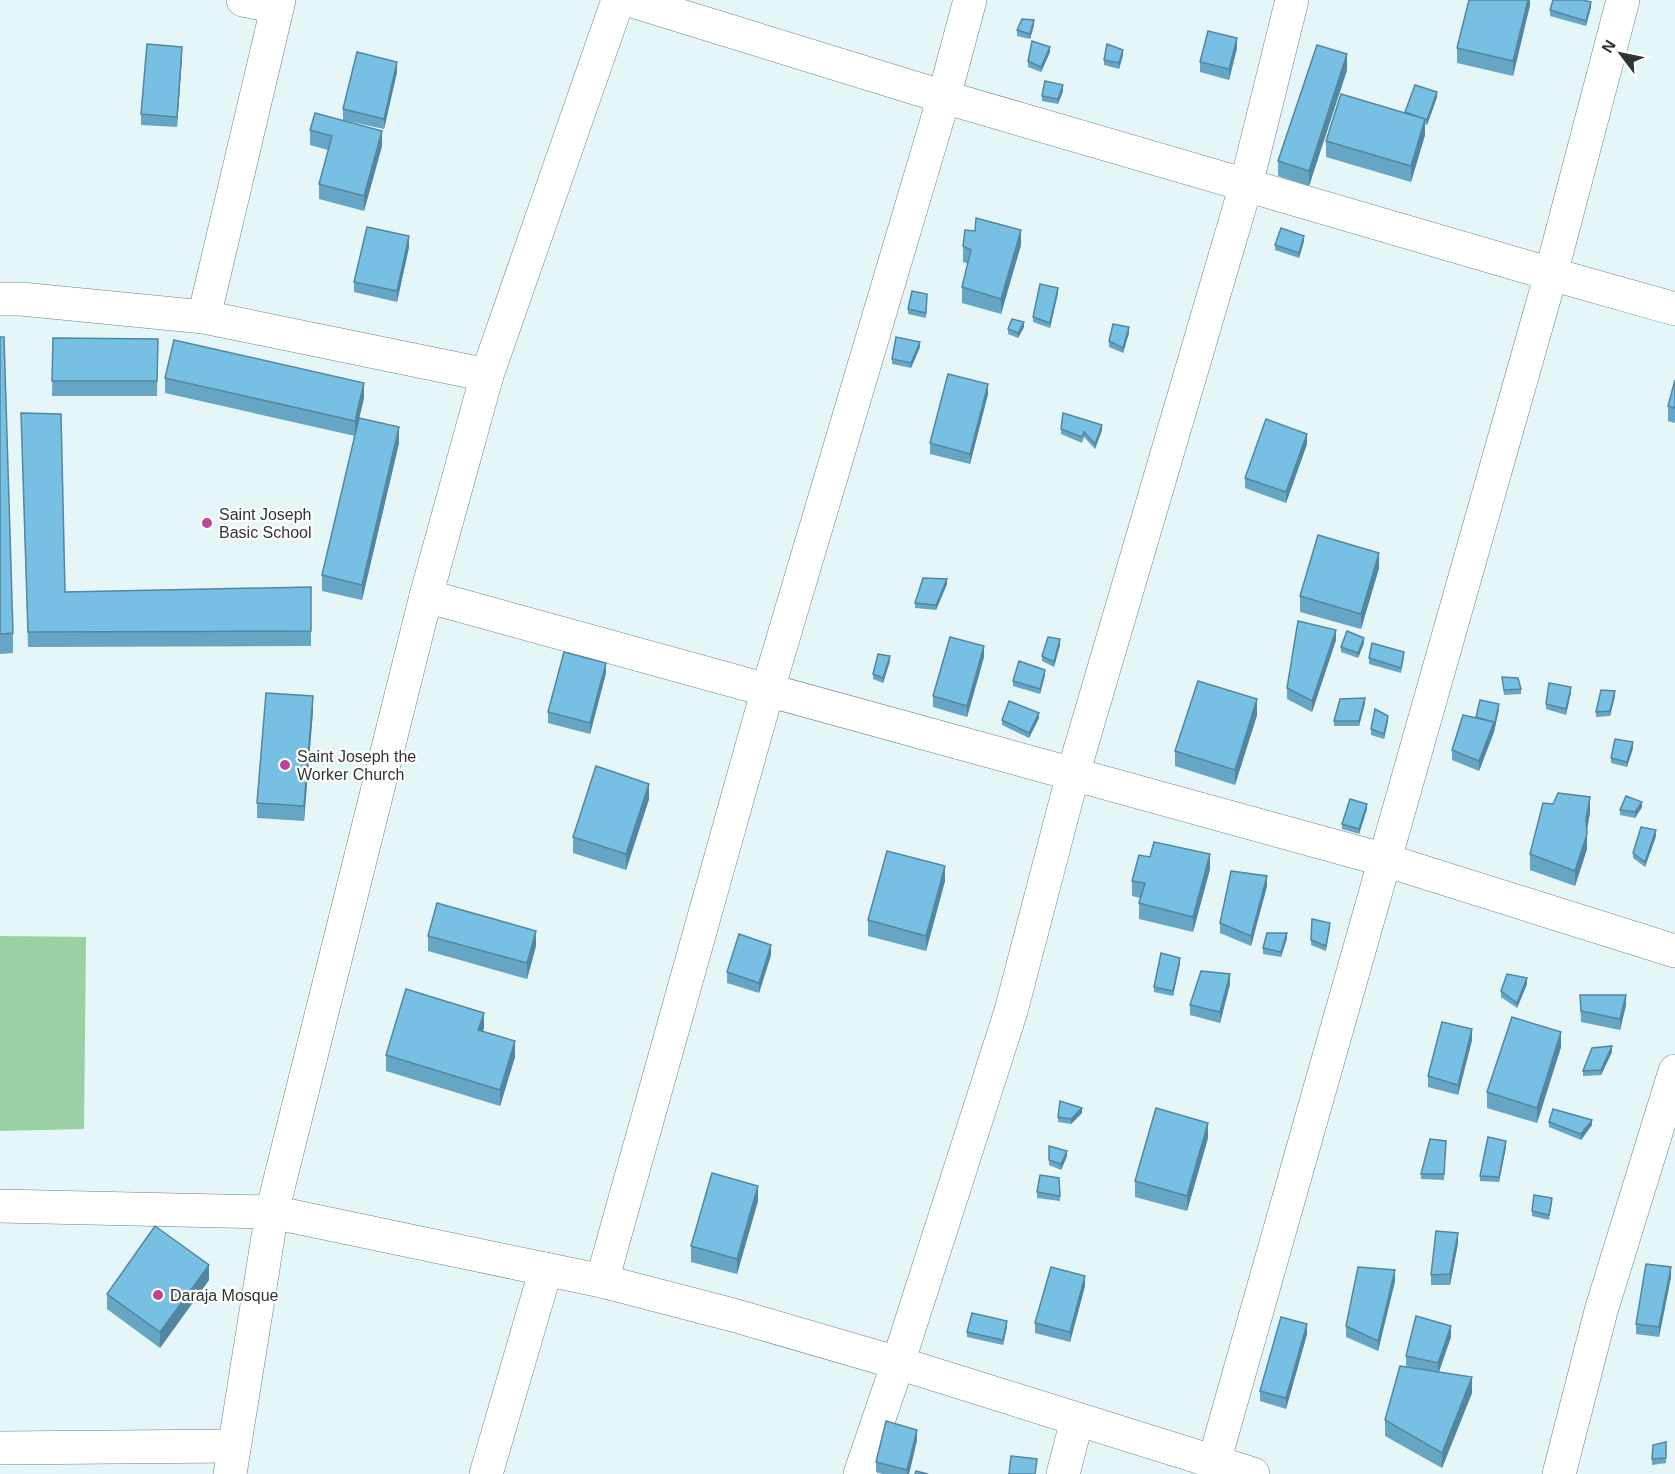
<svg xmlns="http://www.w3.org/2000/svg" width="1675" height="1474" viewBox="0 0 1675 1474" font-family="Helvetica,sans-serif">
	<rect width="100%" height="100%" fill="#e4f6f7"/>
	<polygon fill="#9bcfa4" points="0,936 86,937 84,1129 0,1131"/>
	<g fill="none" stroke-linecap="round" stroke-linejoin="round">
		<g stroke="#708082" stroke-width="34">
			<g id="minor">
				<polyline points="243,0 277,7"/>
				<polyline points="629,0 944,97 1551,274 1675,309"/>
				<polyline points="0,299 21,299 204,317 487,375"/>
				<polyline points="204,317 279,0"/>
				<polyline points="426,596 1385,860 1675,951"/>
				<polyline points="0,1206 272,1212 602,1281 733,1315 898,1363 1253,1474"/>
				<polyline points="602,1281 768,689 944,97 970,0"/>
				<polyline points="0,1448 234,1446"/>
				<polyline points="1214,1462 1551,274 1623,0"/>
				<polyline points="230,1474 272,1212 426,596 487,375 618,0"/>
				<polyline points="486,1474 546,1269"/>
				<polyline points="860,1474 898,1363 1011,1011 1073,774 1246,185 1292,0"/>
				<polyline points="1063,1474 1077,1420"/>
				<polyline points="1559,1474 1601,1311 1675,1071"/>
			</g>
		</g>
		<use href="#minor" stroke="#fff" stroke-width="33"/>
	</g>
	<g fill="#66a5c4">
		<polygon points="1530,0 1530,5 1513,76 1457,63 1457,48"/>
		<polygon points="1591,7 1586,26 1550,16 1550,10"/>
		<polygon points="1034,25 1030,39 1017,36 1017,30"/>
		<polygon points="1237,48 1229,80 1200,72 1200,62"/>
		<polygon points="1050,52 1041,72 1028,67 1028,61"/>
		<polygon points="1123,55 1119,69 1104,65 1104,60"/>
		<polygon points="182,57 177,127 141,125 141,114"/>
		<polygon points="1347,70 1309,186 1278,176 1278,161"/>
		<polygon points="397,72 384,129 343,120 343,109"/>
		<polygon points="1063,91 1058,104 1042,101 1042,96"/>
		<polygon points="1437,97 1427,125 1425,124 1425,135 1411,182 1326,157 1326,141 1405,113 1405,112"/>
		<polygon points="310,130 382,146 364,211 319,199 319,184 328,150 310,145"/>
		<polygon points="975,231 1021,245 1001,314 962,303 962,287 968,264 963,262 963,246"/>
		<polygon points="1304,241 1299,258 1275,250 1275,245"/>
		<polygon points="409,247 397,302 354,292 354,282"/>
		<polygon points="1058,293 1050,328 1033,322 1033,317"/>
		<polygon points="927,294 926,318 908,314 908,309"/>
		<polygon points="1024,327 1018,338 1008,334 1008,329"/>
		<polygon points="1129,333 1123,353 1109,347 1109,341"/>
		<polygon points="0,337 13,633 13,653 0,654"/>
		<polygon points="53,338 158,339 157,396 52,396"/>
		<polygon points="920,347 911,368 892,364 892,359"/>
		<polygon points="165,378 364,398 359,418 399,443 362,600 322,591 322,575 355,436 165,393"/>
		<polygon points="1675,380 1675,423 1668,421 1668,406"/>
		<polygon points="988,394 970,464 930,454 930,443"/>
		<polygon points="21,413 65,592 311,587 311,646 28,647"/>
		<polygon points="1061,429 1102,430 1095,449 1084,437 1082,443 1061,434"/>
		<polygon points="1307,444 1286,503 1245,488 1245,478"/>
		<polygon points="1379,568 1361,629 1300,612 1300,596"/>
		<polygon points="947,584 936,610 915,608 915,603"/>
		<polygon points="1336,640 1312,712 1287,699 1287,688"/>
		<polygon points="1364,643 1358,658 1341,652 1341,647"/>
		<polygon points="1060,645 1054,667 1042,661 1042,656"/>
		<polygon points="984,657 967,717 933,707 933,696"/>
		<polygon points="1369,658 1404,658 1401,673 1369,664"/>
		<polygon points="890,661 883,683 873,679 873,674"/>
		<polygon points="606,673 590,734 548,723 548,712"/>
		<polygon points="1045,675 1040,694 1013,686 1013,681"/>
		<polygon points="1502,677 1521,689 1521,694 1504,695"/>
		<polygon points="1571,692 1566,715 1546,709 1546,704"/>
		<polygon points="1615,696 1610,716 1596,717 1596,712"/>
		<polygon points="1365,703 1359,726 1334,726 1334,721"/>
		<polygon points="1499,709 1494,732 1479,771 1452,760 1452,750"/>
		<polygon points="313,711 304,821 257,818 257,803"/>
		<polygon points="1257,715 1235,785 1175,766 1175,751"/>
		<polygon points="1039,718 1029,738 1002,725 1002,720"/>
		<polygon points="1388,721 1384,739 1371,735 1371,729"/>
		<polygon points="1633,748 1627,767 1611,763 1611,758"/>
		<polygon points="649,799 626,870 573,853 573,837"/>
		<polygon points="1642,807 1635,818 1620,815 1620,810"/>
		<polygon points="1367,809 1359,834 1342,829 1342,824"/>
		<polygon points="1590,813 1587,830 1587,849 1575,886 1530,870 1530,854"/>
		<polygon points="1656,836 1645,867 1633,858 1633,853"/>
		<polygon points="1210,869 1193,932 1139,919 1139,903 1140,898 1132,896 1132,881"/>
		<polygon points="945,881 926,951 868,936 868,920"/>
		<polygon points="1267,886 1251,946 1220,933 1220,923"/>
		<polygon points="1312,919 1330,928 1326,951 1311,945"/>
		<polygon points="428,936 536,946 527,979 428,951"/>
		<polygon points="1287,938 1281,957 1263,954 1263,948"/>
		<polygon points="771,955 759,993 727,983 727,972"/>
		<polygon points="1180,963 1173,996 1154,992 1154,987"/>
		<polygon points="1230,984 1220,1023 1190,1015 1190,1005"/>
		<polygon points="1527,984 1517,1008 1501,997 1501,991"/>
		<polygon points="1580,995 1626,1005 1620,1030 1581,1022"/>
		<polygon points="484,1028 483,1031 515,1057 500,1106 386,1071 386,1055"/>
		<polygon points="1472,1040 1458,1095 1428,1087 1428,1076"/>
		<polygon points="1561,1047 1537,1123 1487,1108 1487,1092"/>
		<polygon points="1612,1052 1601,1075 1583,1076 1583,1071"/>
		<polygon points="1082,1113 1071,1124 1058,1122 1058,1117"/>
		<polygon points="1549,1122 1592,1125 1581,1140 1549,1127"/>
		<polygon points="1208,1138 1187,1211 1135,1197 1135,1181"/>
		<polygon points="1446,1141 1444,1180 1421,1179 1421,1174"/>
		<polygon points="1049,1146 1067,1156 1061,1170 1049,1165"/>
		<polygon points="1506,1147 1499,1182 1480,1181 1480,1176"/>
		<polygon points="1037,1192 1060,1196 1060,1201 1037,1198"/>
		<polygon points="758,1201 737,1274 691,1262 691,1246"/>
		<polygon points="1552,1203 1549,1220 1532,1216 1532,1211"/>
		<polygon points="1458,1243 1450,1285 1431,1285 1431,1275"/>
		<polygon points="1671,1277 1659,1337 1636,1334 1636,1324"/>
		<polygon points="209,1280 160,1348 107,1309 107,1294"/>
		<polygon points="1395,1281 1378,1351 1346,1337 1346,1326"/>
		<polygon points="1085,1286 1070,1342 1035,1333 1035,1323"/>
		<polygon points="1007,1326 1003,1345 967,1337 967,1332"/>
		<polygon points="1307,1334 1286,1409 1260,1401 1260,1391"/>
		<polygon points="1451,1337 1439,1372 1472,1393 1442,1468 1385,1436 1385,1420 1417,1369 1406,1366 1406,1356"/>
		<polygon points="917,1440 909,1474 883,1474 876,1472 876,1462"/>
		<polygon points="1666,1442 1666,1463 1652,1465 1652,1459"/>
	</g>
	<g fill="#5386a0">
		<polygon points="1528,0 1530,0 1530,5 1513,76 1513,61"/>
		<polygon points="1591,2 1591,7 1586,26 1586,21"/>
		<polygon points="1034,20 1034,25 1030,39 1030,34"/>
		<polygon points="1237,38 1237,48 1229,80 1229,69"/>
		<polygon points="182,47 182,57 177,127 177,117"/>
		<polygon points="1050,47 1050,52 1041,72 1041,67"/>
		<polygon points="1123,50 1123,55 1119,69 1119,63"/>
		<polygon points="1347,54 1347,70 1309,186 1309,171"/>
		<polygon points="397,62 397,72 384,129 384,119"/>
		<polygon points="1063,85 1063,91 1058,104 1058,99"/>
		<polygon points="1437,92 1437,97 1427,125 1427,120"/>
		<polygon points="1425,119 1425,135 1411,182 1411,166"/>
		<polygon points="382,131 382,146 364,211 364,196"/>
		<polygon points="1021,230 1021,245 1001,314 1001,299"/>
		<polygon points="409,236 409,247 397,302 397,291"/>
		<polygon points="1304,236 1304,241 1299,258 1299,253"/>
		<polygon points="1058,288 1058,293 1050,328 1050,323"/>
		<polygon points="1024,322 1024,327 1018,338 1018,333"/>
		<polygon points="1129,327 1129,333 1123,353 1123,348"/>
		<polygon points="920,342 920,347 911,368 911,363"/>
		<polygon points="364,383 364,398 355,436 355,421"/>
		<polygon points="988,384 988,394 970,464 970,454"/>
		<polygon points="1102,425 1102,430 1095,449 1095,444"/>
		<polygon points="399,427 399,443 362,600 362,585"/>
		<polygon points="1307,434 1307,444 1286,503 1286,492"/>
		<polygon points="1379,553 1379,568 1361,629 1361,614"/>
		<polygon points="947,579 947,584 936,610 936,605"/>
		<polygon points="1336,630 1336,640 1312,712 1312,701"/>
		<polygon points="1364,638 1364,643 1358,658 1358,653"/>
		<polygon points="1060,639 1060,645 1054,667 1054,662"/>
		<polygon points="984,646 984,657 967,717 967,706"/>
		<polygon points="890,656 890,661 883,683 883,678"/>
		<polygon points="606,663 606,673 590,734 590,723"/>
		<polygon points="1045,670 1045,675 1040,694 1040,689"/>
		<polygon points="1571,687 1571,692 1566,715 1566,709"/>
		<polygon points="1615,691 1615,696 1610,716 1610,711"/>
		<polygon points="313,696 313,711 304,821 304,806"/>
		<polygon points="1365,698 1365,703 1359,726 1359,721"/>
		<polygon points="1257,699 1257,715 1235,785 1235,770"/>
		<polygon points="1499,704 1499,709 1494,732 1479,771 1479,761 1494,722"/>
		<polygon points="1039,713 1039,718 1029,738 1029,733"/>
		<polygon points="1388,716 1388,721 1384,739 1384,734"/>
		<polygon points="1633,742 1633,748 1627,767 1627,762"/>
		<polygon points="649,784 649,799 626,870 626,854"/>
		<polygon points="1590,797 1590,813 1586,834 1586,819"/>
		<polygon points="1642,802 1642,807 1635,818 1635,812"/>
		<polygon points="1367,804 1367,809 1359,834 1359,829"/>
		<polygon points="1656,830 1656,836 1645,867 1645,862"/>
		<polygon points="1587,834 1587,849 1575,886 1575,871"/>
		<polygon points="1210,854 1210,869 1193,932 1193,917"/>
		<polygon points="945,866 945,881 926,951 926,936"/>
		<polygon points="1267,876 1267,886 1251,946 1251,936"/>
		<polygon points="536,931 536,946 527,979 527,963"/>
		<polygon points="1287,933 1287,938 1281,957 1281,952"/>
		<polygon points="771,945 771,955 759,993 759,983"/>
		<polygon points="1180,958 1180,963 1173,996 1173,991"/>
		<polygon points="1230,974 1230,984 1220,1023 1220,1012"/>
		<polygon points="1527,978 1527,984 1517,1008 1517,1003"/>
		<polygon points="1626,995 1626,1005 1620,1030 1620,1019"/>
		<polygon points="484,1013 484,1028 478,1045 478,1030"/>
		<polygon points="1472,1029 1472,1040 1458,1095 1458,1085"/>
		<polygon points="1561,1032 1561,1047 1537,1123 1537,1108"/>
		<polygon points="515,1041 515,1057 500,1106 500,1090"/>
		<polygon points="1612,1046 1612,1052 1601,1075 1601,1070"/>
		<polygon points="1082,1108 1082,1113 1071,1124 1071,1119"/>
		<polygon points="1592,1120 1592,1125 1581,1140 1581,1134"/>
		<polygon points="1208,1123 1208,1138 1187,1211 1187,1196"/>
		<polygon points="1506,1141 1506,1147 1499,1182 1499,1177"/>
		<polygon points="1067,1151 1067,1156 1061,1170 1061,1164"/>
		<polygon points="758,1186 758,1201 737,1274 737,1259"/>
		<polygon points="1458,1233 1458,1243 1450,1285 1450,1274"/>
		<polygon points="209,1265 209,1280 160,1348 160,1332"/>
		<polygon points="1671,1267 1671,1277 1659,1337 1659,1327"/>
		<polygon points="1395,1270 1395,1281 1378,1351 1378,1341"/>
		<polygon points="1085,1276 1085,1286 1070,1342 1070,1332"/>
		<polygon points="1007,1321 1007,1326 1003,1345 1003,1340"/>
		<polygon points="1307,1324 1307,1334 1286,1409 1286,1398"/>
		<polygon points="1451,1326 1451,1337 1438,1374 1438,1363"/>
		<polygon points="1472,1377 1472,1393 1442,1468 1442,1453"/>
		<polygon points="917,1430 917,1440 909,1474 907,1474 907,1470"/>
	</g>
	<g fill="#77c0e4" stroke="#5386a0" stroke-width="1.5">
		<polygon points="1469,0 1528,0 1513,61 1457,48"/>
		<polygon points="1553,0 1583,0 1591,2 1586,21 1550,10"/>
		<polygon points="1022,19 1034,20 1030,34 1017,30"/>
		<polygon points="1208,31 1237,38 1229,69 1200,62"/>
		<polygon points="1032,41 1050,47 1041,67 1028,61"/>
		<polygon points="147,44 182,47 177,117 141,114"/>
		<polygon points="1107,44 1123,50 1119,63 1104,60"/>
		<polygon points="1317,45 1347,54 1309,171 1278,161"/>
		<polygon points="357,52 397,62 384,119 343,109"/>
		<polygon points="1045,81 1063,85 1058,99 1042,96"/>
		<polygon points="1415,85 1437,92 1427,120 1405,112"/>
		<polygon points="1341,94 1425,119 1411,166 1326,141"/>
		<polygon points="315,113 382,131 364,196 319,184 332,136 310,130"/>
		<polygon points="976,218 1021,230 1001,299 962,287 971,250 963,246 965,230 975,231"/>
		<polygon points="367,227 409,236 397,291 354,282"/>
		<polygon points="1281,228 1304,236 1299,253 1275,245"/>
		<polygon points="1040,284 1058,288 1050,323 1033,317"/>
		<polygon points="912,291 927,294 926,313 908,309"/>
		<polygon points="1012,319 1024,322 1018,333 1008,329"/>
		<polygon points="1113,324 1129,327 1123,348 1109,341"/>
		<polygon points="0,337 4,337 13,633 0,634"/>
		<polygon points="896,337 920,342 911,363 892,359"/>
		<polygon points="53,338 158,339 157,381 52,381"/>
		<polygon points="174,340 364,383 355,421 165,378"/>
		<polygon points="948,374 988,384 970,454 930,443"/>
		<polygon points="1675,380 1675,408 1668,406"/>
		<polygon points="21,413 61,414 65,592 311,587 311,631 28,632"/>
		<polygon points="1063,413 1102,425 1095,444 1084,432 1082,437 1061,429"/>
		<polygon points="359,418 399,427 362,585 322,575"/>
		<polygon points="1266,419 1307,434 1286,492 1245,478"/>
		<polygon points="1318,535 1379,553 1361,614 1300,596"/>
		<polygon points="923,578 947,579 936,605 915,603"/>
		<polygon points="1298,621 1336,630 1312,701 1287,688"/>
		<polygon points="1347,631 1364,638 1358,653 1341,647"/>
		<polygon points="950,637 984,646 967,706 933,696"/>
		<polygon points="1048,637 1060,639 1054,662 1042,656"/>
		<polygon points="1372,643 1404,652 1401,668 1369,658"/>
		<polygon points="564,652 606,663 590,723 548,712"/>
		<polygon points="878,654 890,656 883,678 873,674"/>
		<polygon points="1019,661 1045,670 1040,689 1013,681"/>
		<polygon points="1502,677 1518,678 1521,689 1504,690"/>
		<polygon points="1198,681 1257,699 1235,770 1175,751"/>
		<polygon points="1549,683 1571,687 1566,709 1546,704"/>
		<polygon points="1601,690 1615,691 1610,711 1596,712"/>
		<polygon points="266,693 313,696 304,806 257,803"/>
		<polygon points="1365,698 1359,721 1334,721 1340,699"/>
		<polygon points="1480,700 1499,704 1494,727 1494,722 1476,717"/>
		<polygon points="1009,701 1039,713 1029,733 1002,720"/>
		<polygon points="1375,709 1388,716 1384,734 1371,729"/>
		<polygon points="1463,715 1494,722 1479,761 1452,750"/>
		<polygon points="1615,739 1633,742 1627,762 1611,758"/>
		<polygon points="596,766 649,784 626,854 573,837"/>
		<polygon points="1558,793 1590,797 1586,819 1587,834 1575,871 1530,854 1543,803 1553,804"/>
		<polygon points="1626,796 1642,802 1635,812 1620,810"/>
		<polygon points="1350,799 1367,804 1359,829 1342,824"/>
		<polygon points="1641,827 1656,830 1645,862 1633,853"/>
		<polygon points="1154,842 1210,854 1193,917 1139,903 1145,883 1132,881 1139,855 1150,857"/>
		<polygon points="887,851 945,866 926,936 868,920"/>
		<polygon points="1231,871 1267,876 1251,936 1220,923"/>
		<polygon points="437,903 536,931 527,963 428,936"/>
		<polygon points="1312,919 1330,923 1326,946 1311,940"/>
		<polygon points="1267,933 1287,933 1281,952 1263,948"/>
		<polygon points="739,934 771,945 759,983 727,972"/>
		<polygon points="1161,953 1180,958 1173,991 1154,987"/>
		<polygon points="1201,971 1230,974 1220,1012 1190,1005"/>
		<polygon points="1507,974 1527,978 1517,1003 1501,991"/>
		<polygon points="406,989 484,1013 478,1030 515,1041 500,1090 386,1055"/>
		<polygon points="1580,995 1626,995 1620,1019 1581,1011"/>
		<polygon points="1512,1017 1561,1032 1537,1108 1487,1092"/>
		<polygon points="1442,1022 1472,1029 1458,1085 1428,1076"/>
		<polygon points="1612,1046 1601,1070 1583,1071 1592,1048"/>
		<polygon points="1060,1101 1082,1108 1071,1119 1058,1117"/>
		<polygon points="1156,1108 1208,1123 1187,1196 1135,1181"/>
		<polygon points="1553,1109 1592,1120 1581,1134 1549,1122"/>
		<polygon points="1488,1137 1506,1141 1499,1177 1480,1176"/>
		<polygon points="1430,1139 1446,1141 1444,1174 1421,1174"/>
		<polygon points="1049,1146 1067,1151 1061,1164 1049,1160"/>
		<polygon points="712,1173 758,1186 737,1259 691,1246"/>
		<polygon points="1040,1175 1059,1178 1060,1196 1037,1192"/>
		<polygon points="1534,1195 1552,1198 1549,1215 1532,1211"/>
		<polygon points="155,1226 209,1265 160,1332 107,1294"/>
		<polygon points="1436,1231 1458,1233 1450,1274 1431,1275"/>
		<polygon points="1646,1264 1671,1267 1659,1327 1636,1324"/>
		<polygon points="1051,1267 1085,1276 1070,1332 1035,1323"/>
		<polygon points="1358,1267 1395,1270 1378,1341 1346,1326"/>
		<polygon points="972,1313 1007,1321 1003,1340 967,1332"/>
		<polygon points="1416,1316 1451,1326 1438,1363 1406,1356"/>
		<polygon points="1281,1317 1307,1324 1286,1398 1260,1391"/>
		<polygon points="1400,1366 1472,1377 1442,1453 1385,1420"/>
		<polygon points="886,1421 917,1430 907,1470 876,1462"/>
		<polygon points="1666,1442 1666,1458 1652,1459 1653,1445"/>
		<polygon points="1011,1456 1037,1459 1035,1474 1009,1474"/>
		<polygon points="916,1471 928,1474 915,1474"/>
	</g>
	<g fill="#bd4498" stroke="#fff" stroke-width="2">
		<circle cx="207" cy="523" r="6"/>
		<circle cx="285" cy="765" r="6"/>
		<circle cx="158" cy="1295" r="6"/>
	</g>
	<g text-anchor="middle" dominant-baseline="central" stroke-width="4.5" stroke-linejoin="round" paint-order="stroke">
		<g font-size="16" fill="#2e3536" stroke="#fff" text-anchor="start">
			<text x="219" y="514">Saint Joseph<tspan x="219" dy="18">Basic School</tspan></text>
			<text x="297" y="756">Saint Joseph the<tspan x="297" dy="18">Worker Church</tspan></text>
			<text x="170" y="1295">Daraja Mosque</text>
		</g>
	</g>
	<g transform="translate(1621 54) rotate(302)" stroke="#ffffff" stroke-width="4.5" paint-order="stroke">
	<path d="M0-4.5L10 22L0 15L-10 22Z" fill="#2e3536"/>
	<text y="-9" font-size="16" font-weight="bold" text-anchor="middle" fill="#2e3536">N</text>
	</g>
</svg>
